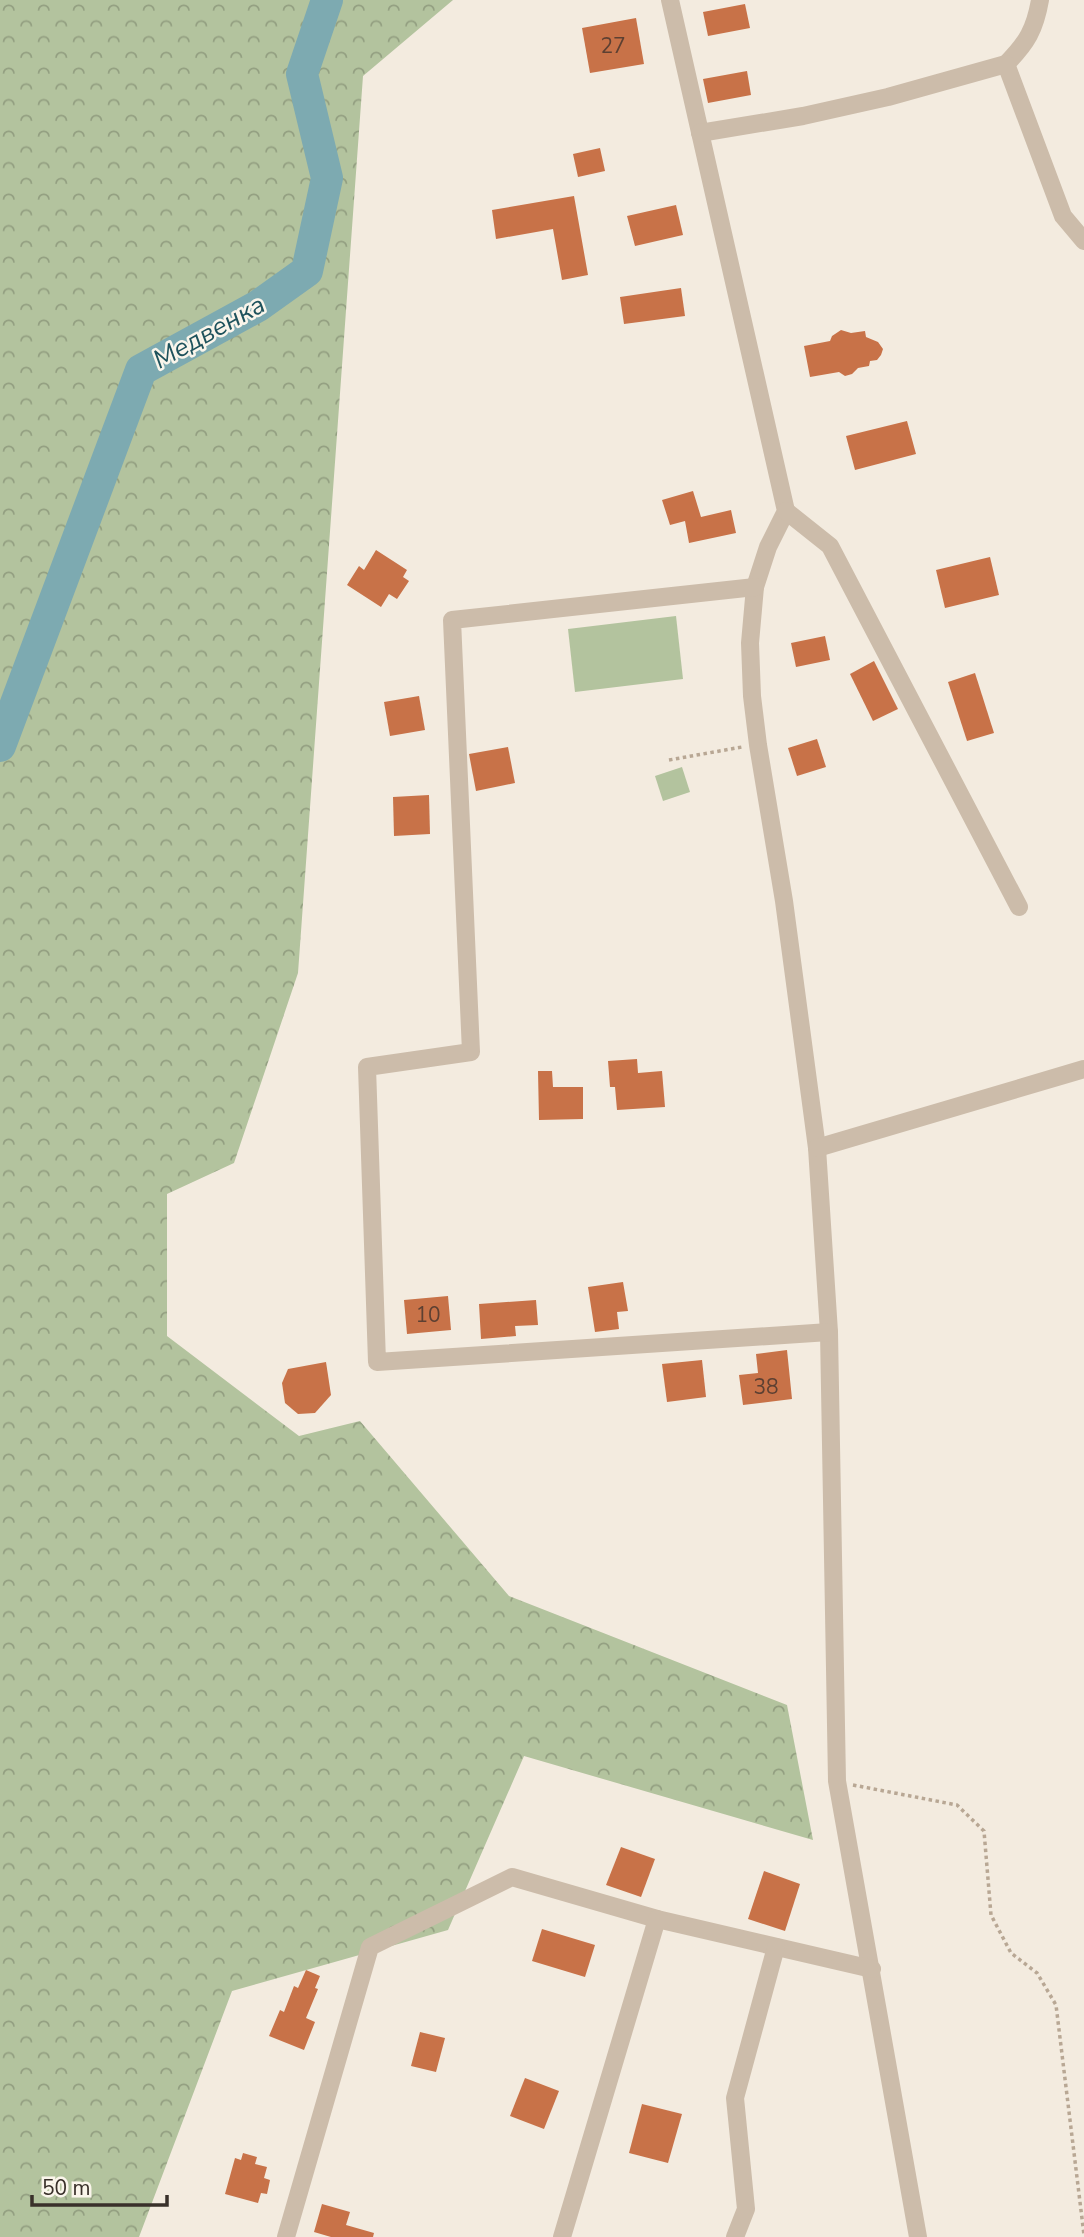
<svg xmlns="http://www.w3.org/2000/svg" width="1084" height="2237" viewBox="0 0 1084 2237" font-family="'Nunito Sans',sans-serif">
	<defs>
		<pattern id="forest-crowns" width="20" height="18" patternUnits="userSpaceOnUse" patternTransform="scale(1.75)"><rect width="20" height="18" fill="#b3c39e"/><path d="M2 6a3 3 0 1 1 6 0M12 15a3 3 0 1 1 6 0" fill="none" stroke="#939f81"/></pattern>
	</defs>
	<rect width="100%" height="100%" fill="#f3ebdf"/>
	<g fill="#b3c39e">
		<polygon points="676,616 683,679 575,692 568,629"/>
		<polygon points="682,767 690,792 663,801 655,776"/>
	</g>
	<polygon fill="url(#forest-crowns)" points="0,0 453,0 363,76 298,973 234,1163 167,1194 167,1336 299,1436 360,1421 509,1596 787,1705 813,1840 524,1756 448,1930 232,1991 139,2237 0,2237"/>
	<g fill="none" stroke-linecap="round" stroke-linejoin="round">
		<polyline stroke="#7daab1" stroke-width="32" points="0,746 141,370 258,306 307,271 327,178 302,74 327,0"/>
	</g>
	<g fill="#c87248">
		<polygon points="745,4 750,28 708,36 703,12"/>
		<polygon points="636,18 644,64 590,73 582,28"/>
		<polygon points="747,71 751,95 708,103 703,79"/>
		<polygon points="600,148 605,171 578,177 573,154"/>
		<polygon points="574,196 588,275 562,280 553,229 496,239 492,210"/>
		<polygon points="676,205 683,235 635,246 627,216"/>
		<polygon points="681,288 685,316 624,324 620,297"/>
		<polygon points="841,330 851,333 865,331 866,337 878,342 883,349 881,355 877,360 870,361 869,366 858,368 852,374 845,376 839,372 810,377 804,346 830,341 832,336"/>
		<polygon points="907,421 916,454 855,470 846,436"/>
		<polygon points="693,491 701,517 731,510 736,533 689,543 685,521 670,525 662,500"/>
		<polygon points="376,550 407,570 403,577 409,581 397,599 389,594 381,607 347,585 359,566 364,570"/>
		<polygon points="990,557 999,595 945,608 936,570"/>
		<polygon points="825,636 830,660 796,667 791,643"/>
		<polygon points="874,661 898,709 873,721 850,674"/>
		<polygon points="975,673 994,733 967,741 948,682"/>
		<polygon points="419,696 425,730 390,736 384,702"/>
		<polygon points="817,739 826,767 797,776 788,748"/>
		<polygon points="508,747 515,783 476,791 469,754"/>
		<polygon points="429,795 430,834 394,836 393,797"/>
		<polygon points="637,1059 638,1073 662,1071 665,1107 617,1110 615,1087 610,1087 608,1061"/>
		<polygon points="538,1071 552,1071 553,1087 583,1087 583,1119 539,1120"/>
		<polygon points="623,1282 628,1311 617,1312 619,1329 595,1332 588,1287"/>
		<polygon points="448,1296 451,1330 407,1334 404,1300"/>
		<polygon points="536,1300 538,1325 515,1326 516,1336 481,1339 479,1304"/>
		<polygon points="787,1350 792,1399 743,1405 739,1375 758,1373 756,1354"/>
		<polygon points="702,1360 706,1397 667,1402 662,1364"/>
		<polygon points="326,1362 331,1395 315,1413 298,1414 285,1403 282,1383 288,1369"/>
		<polygon points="621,1847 655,1859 641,1897 606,1885"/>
		<polygon points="764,1871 800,1884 785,1931 748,1919"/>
		<polygon points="542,1929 595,1945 585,1977 532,1961"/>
		<polygon points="306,1970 320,1976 315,1988 318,1989 306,2018 315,2022 304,2050 269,2036 280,2010 284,2012 294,1986 298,1988"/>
		<polygon points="420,2032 445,2038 436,2072 411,2066"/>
		<polygon points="525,2078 559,2091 544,2129 510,2116"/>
		<polygon points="642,2104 682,2114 668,2163 629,2153"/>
		<polygon points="243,2153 257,2157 255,2164 267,2167 264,2178 270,2180 267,2194 261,2193 258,2203 225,2194 235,2158 241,2160"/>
		<polygon points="322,2204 350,2212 346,2225 374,2233 373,2237 331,2237 314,2232"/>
	</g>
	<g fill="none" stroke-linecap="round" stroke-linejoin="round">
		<g stroke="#b8a794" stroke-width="3.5" stroke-dasharray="3.5 3.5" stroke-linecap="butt">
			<polyline points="669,760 742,747"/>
			<polyline points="853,1785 957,1805 984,1831 991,1915 1011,1953 1037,1973 1056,2005 1084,2235"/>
		</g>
		<g stroke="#ccbcaa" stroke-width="18">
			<polyline points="670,0 786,511 768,547 755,587 750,643 752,696 758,745 784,901 817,1148 829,1332 837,1781 918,2237"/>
			<path d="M1006 64C1027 43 1035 29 1040 0"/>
			<polyline points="700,133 803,116 888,97 1006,64 1063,216 1084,241"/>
			<polyline points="786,511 830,546 1019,907"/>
			<polyline points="755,587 452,620 471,1052 367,1067 377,1362 829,1332"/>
			<polyline points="817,1148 1084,1069"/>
			<polyline points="286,2237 370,1947 512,1877 657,1919"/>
			<polyline points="562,2237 657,1919 872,1969"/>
			<polyline points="735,2237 746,2209 735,2098 776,1947"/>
		</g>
	</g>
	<g text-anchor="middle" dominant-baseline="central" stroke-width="5" stroke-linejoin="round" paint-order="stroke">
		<g font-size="21" fill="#5d4032">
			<text x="613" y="46">27</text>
			<text x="428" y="1315">10</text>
			<text x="766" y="1387">38</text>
		</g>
		<g font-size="26" font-style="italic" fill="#1e525c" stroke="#faf5eb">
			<text transform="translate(209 332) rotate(-29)">Медвенка</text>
		</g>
	</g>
	<path d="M32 2195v10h135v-10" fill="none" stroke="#39302a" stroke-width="3.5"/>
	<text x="42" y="2195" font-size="21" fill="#39302a" stroke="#faf5eb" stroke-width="5" paint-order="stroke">50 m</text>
</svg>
